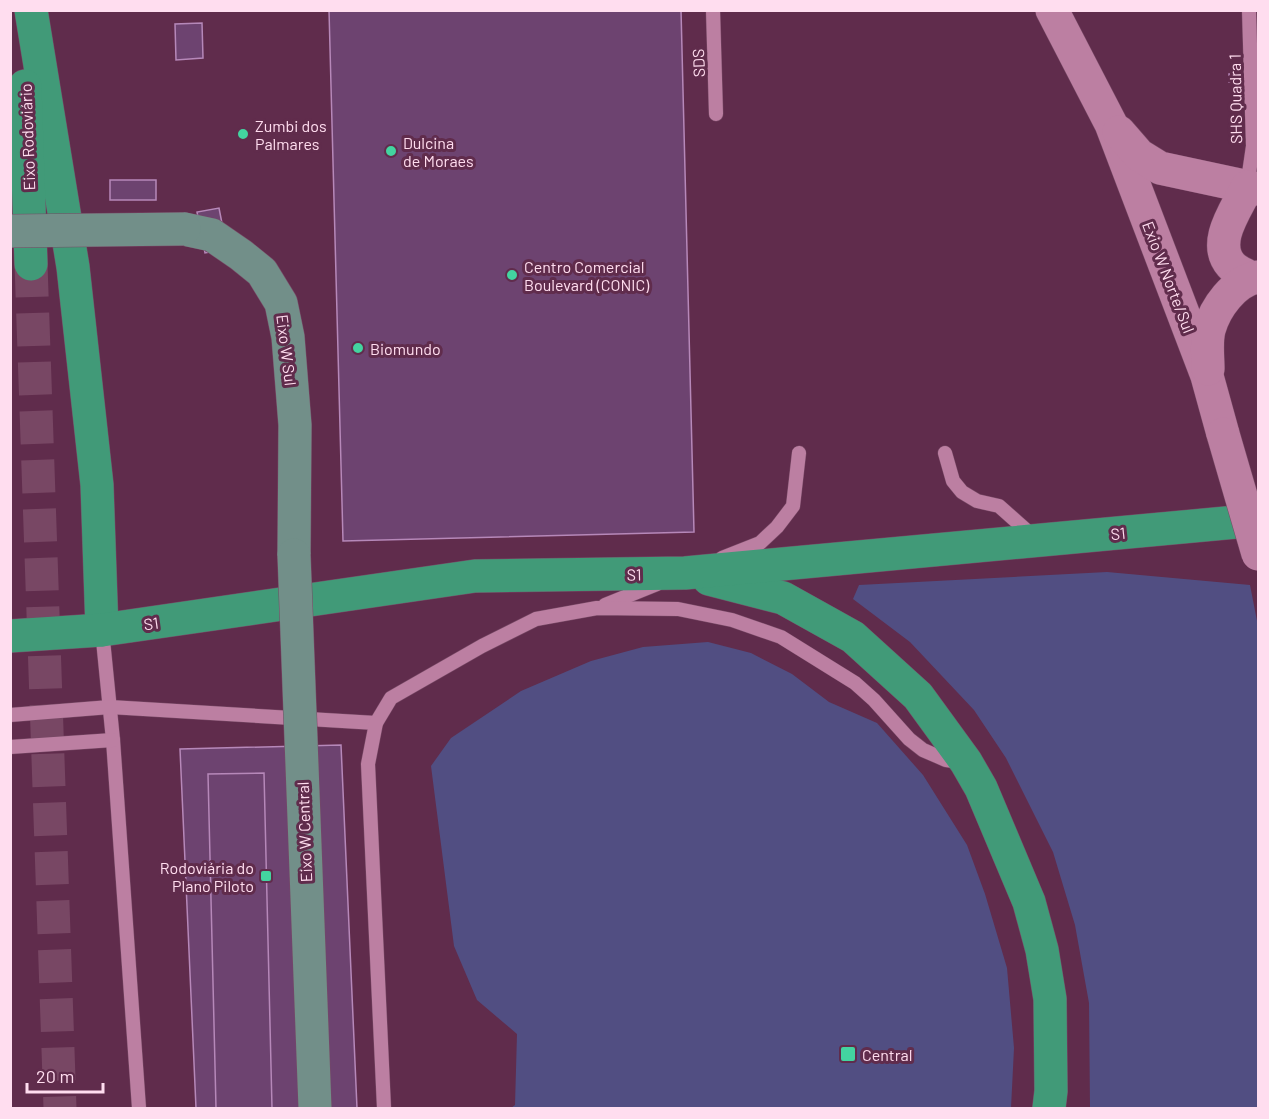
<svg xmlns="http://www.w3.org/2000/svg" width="1269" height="1119" viewBox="0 0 1269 1119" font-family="Barlow,sans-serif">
	<rect width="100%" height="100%" fill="#602c4c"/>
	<g fill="#514e82">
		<polygon points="1107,572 1250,585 1258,626 1258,1108 1090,1108 1089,1003 1075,925 1053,852 1006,758 974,710 910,642 853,599 859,585"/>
		<polygon points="708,642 751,653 792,674 829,702 877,723 923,775 967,845 985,894 1007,968 1014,1048 1011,1108 511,1108 515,1105 517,1034 477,1000 454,946 431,766 451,738 521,691 591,661 643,647"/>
	</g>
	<g fill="#6d4370" stroke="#b688b9" stroke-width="1.5">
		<polygon points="329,10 681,10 694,532 343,541"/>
		<polygon points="202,23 203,58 176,60 175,24"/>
		<polygon points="1246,73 1246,82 1229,82 1229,74"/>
		<rect x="110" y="180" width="46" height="20"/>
		<polygon points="219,208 227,249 205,253 197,212"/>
		<polygon points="341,745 357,1108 196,1108 180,749"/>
		<polygon points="264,773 272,1108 216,1108 208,774"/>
	</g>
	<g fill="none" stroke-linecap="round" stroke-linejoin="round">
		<polyline stroke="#784764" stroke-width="33" stroke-dasharray="33 16" stroke-linecap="butt" points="31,264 60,1108"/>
		<g stroke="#784a66" stroke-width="15">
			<g id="lane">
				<polyline points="713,10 716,114"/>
				<polyline points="1247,187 1253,146 1249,10"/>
				<polyline points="945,453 953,481 962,492 977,501 999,506 1035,538"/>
				<polyline points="722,558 760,543 777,527 793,506 799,453"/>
				<polyline points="605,605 657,584"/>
				<polyline points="102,630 113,740 139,1108"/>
				<polyline points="10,715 110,707 376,723"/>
				<polyline points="10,747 113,740"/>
				<polyline points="384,1108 368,764 376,723 391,698 482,646 536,619 597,608 678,609 732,620 781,637 855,683 874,700 909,739 923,750 946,760 961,762"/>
			</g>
		</g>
		<g stroke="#784a66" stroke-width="34">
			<g id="secondary">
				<polyline points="1052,10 1111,124 1207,376 1223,434"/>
				<polyline points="1119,132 1139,155 1160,168 1258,189"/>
				<path d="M1247 187C1237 209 1211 242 1231 265 1236 271 1245 274 1251 278"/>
				<path d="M1208 369C1208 357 1206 342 1209 330 1215 308 1234 281 1258 277"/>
			</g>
		</g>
		<g stroke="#784a66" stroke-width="34">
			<polyline id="primary" points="184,229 212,235 241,255 262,272 281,303 288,337 295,425 294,555"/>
		</g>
		<g stroke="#784a66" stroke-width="34">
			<g id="highway">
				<polyline points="31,10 73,267 97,485 102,630"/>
				<polyline points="25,86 31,264"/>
				<polyline points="709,579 783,598 853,637 918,696 966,762 981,788 1029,902 1042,950 1050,999 1051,1091 1049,1108"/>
				<polyline points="10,636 102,630 475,576 685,573 1258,520"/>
			</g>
		</g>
		<use href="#lane" stroke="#bc7fa2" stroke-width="14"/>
		<use href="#secondary" stroke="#bc7fa2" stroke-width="33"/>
		<use href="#primary" stroke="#728f89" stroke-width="33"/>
		<use href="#highway" stroke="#419a78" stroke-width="33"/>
		<g stroke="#784a66" stroke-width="34" stroke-linecap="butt">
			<polyline id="secondary-bridge" points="1223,434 1258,554"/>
		</g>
		<g stroke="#784a66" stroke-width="34" stroke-linecap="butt">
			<g id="primary-bridge">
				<polyline points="10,231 184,229"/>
				<polyline points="294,555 315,1108"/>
			</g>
		</g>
		<use href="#secondary-bridge" stroke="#bc7fa2" stroke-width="33"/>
		<use href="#primary-bridge" stroke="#728f89" stroke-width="33"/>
	</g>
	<g fill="#43d4a0" stroke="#602c4c" stroke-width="2">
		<circle cx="243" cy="134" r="6"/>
		<circle cx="391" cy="151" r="6"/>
		<circle cx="512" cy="275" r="6"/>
		<circle cx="358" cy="348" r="6"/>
		<rect x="260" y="870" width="12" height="12" rx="3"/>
		<rect x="840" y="1046" width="16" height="16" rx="3"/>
	</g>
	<g text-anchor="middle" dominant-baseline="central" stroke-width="6" stroke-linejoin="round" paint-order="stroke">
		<g font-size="16" fill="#ffddef" stroke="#602c4c">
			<text transform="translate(698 63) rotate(-92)">SDS</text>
			<text transform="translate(1235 99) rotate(-91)">SHS Quadra 1</text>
			<text transform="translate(27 137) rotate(-92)">Eixo Rodoviário</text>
			<text transform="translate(1169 277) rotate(69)">Exio W Norte/Sul</text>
			<text transform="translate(287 350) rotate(83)">Eixo W Sul</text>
			<text transform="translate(1118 533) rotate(-6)">S1</text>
			<text transform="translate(634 574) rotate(-1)">S1</text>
			<text transform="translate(151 623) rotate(-8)">S1</text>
			<text transform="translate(304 832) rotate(-92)">Eixo W Central</text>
		</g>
		<g font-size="16" fill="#ffddef" stroke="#602c4c" text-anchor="start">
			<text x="255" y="125">Zumbi dos<tspan x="255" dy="18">Palmares</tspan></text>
			<text x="403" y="142">Dulcina<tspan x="403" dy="18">de Moraes</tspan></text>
			<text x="524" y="266">Centro Comercial<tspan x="524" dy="18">Boulevard (CONIC)</tspan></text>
			<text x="370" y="348">Biomundo</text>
			<text x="254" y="867" text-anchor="end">Rodoviária do<tspan x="254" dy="18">Plano Piloto</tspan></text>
			<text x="862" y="1054">Central</text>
		</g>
	</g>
	<rect width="1269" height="1119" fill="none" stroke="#ffddef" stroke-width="24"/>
	<path d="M27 1083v9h76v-9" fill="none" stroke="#ffddef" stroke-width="3"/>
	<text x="36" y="1083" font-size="18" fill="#ffddef" stroke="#602c4c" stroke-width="4.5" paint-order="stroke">20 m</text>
</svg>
